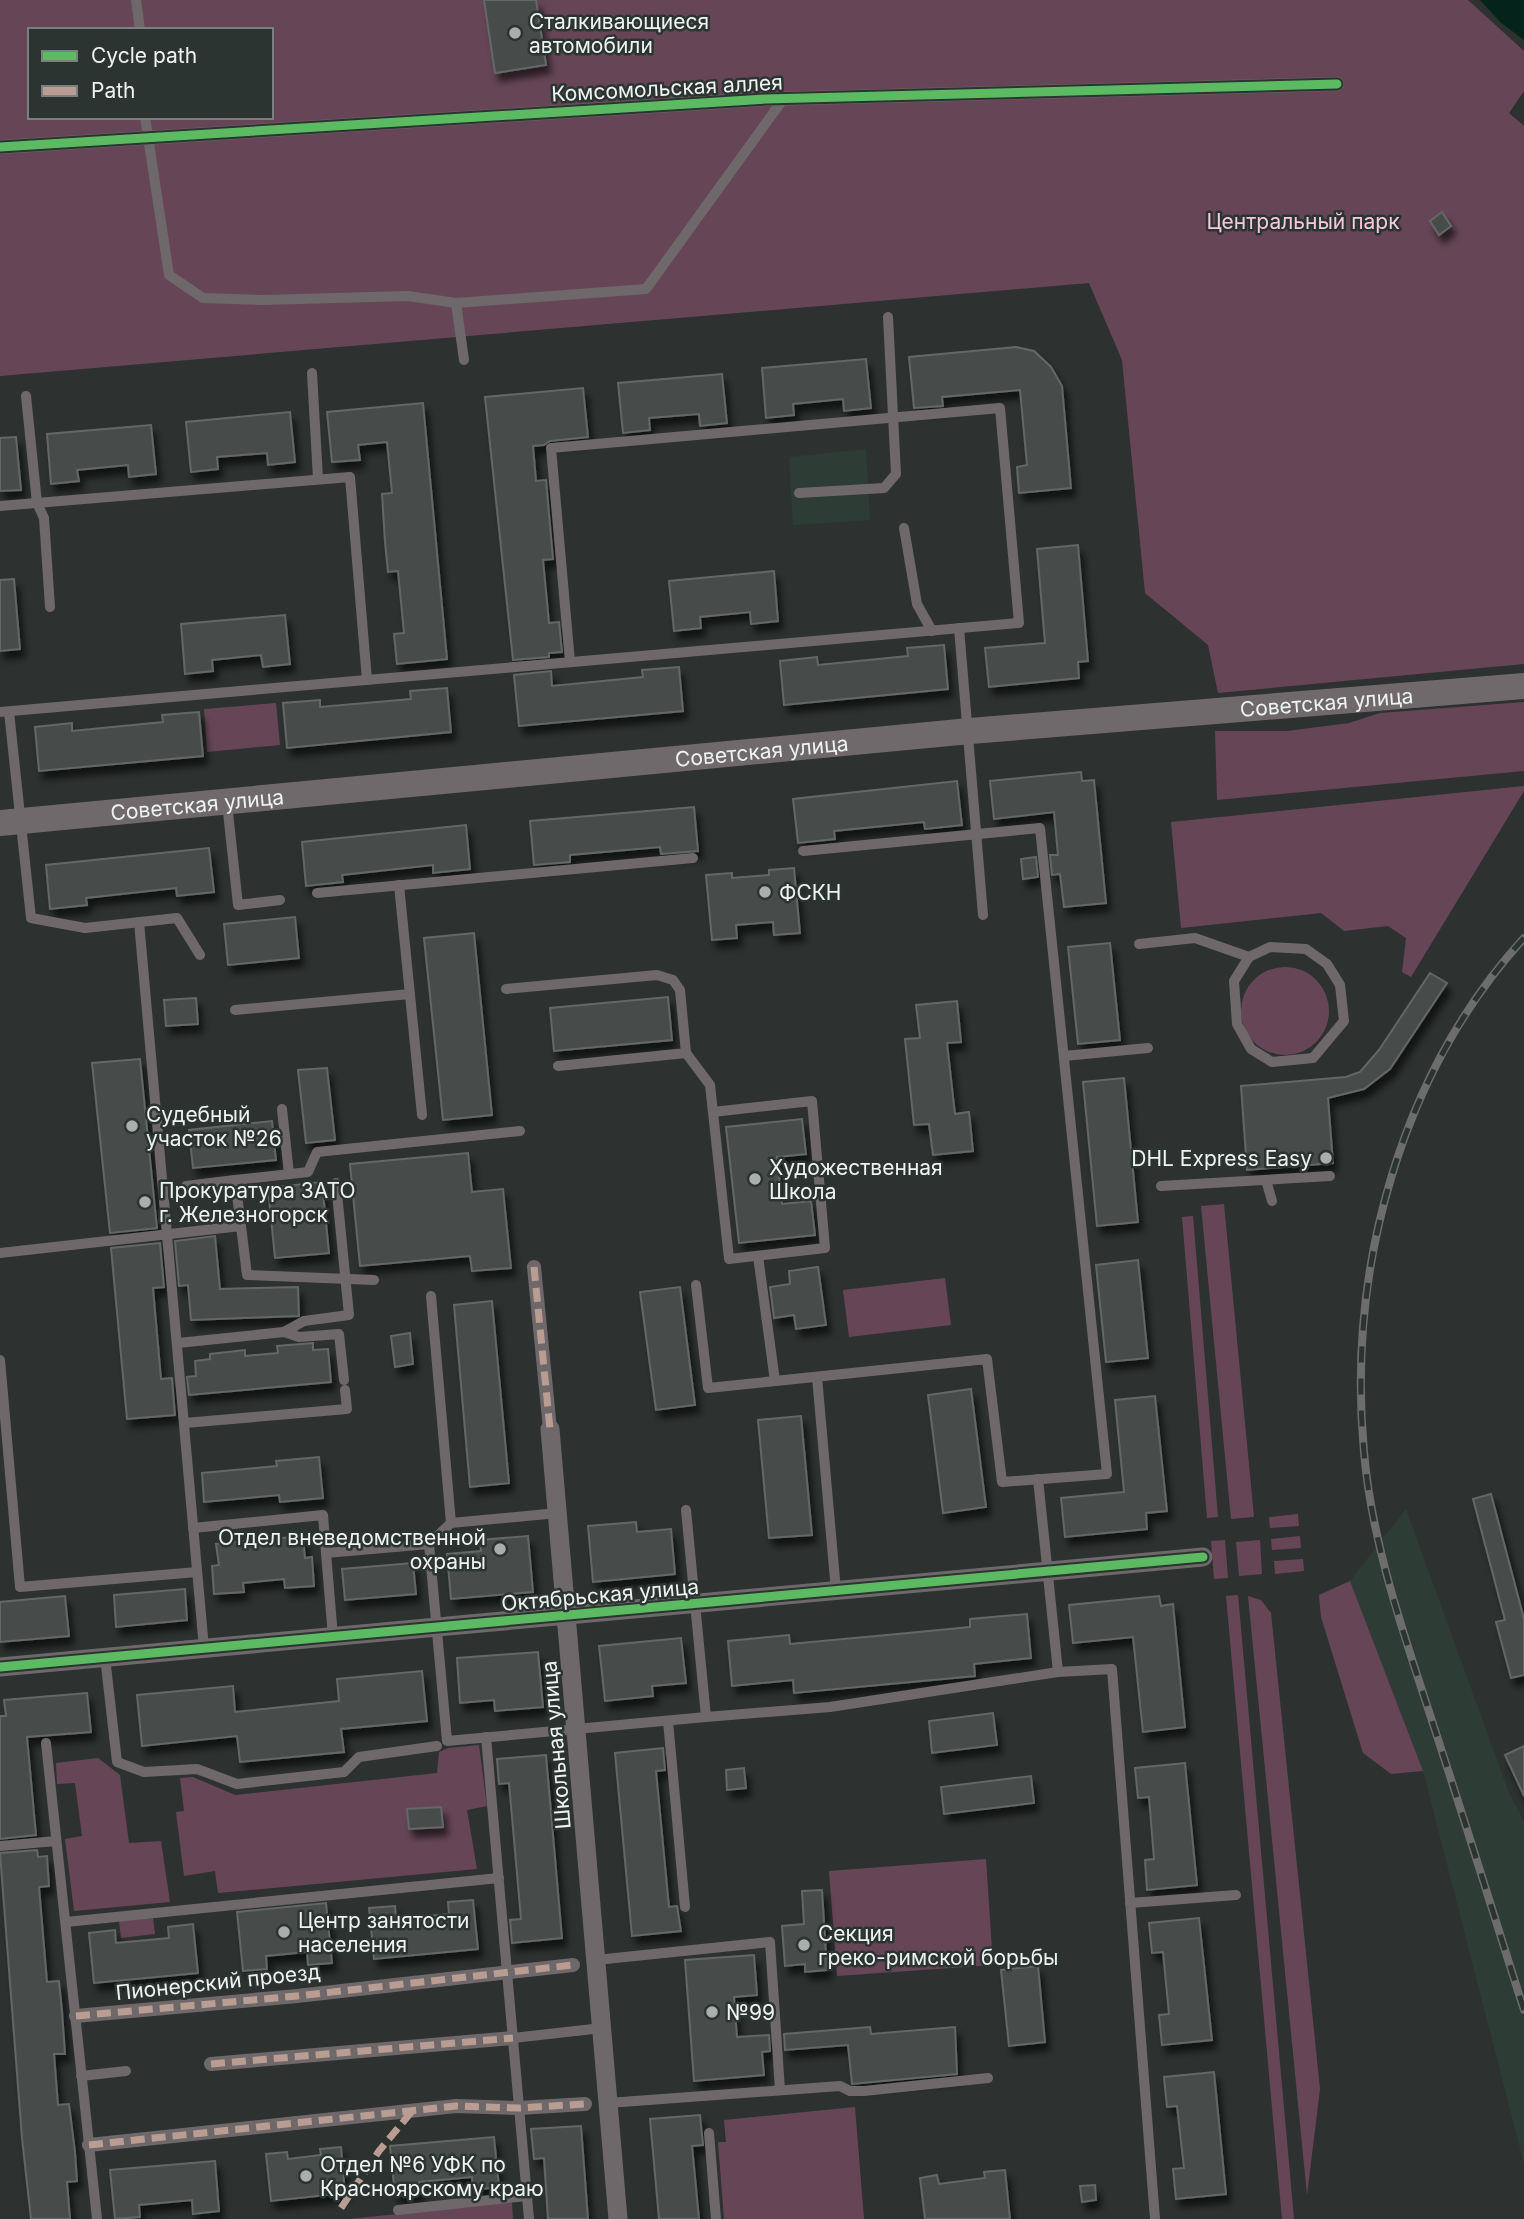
<svg xmlns="http://www.w3.org/2000/svg" width="1524" height="2219" viewBox="0 0 1524 2219" font-family="Inter,sans-serif">
	<defs>
		<filter id="shadow"><feDropShadow dx="4.5" dy="8" stdDeviation="3.5" flood-color="#0009"/></filter>
	</defs>
	<rect width="100%" height="100%" fill="#2d3230"/>
	<g fill="#2e3c36">
		<polygon points="866,449 870,520 793,525 789,457"/>
		<polygon points="1406,1509 1509,1793 1524,1821 1524,2164 1423,1771 1350,1581"/>
	</g>
	<g fill="#664656" fill-rule="evenodd">
		<path d="M0 0H1468L1524 51V91L1509 113 1524 126V664L1218 693 1208 645 1145 593 1122 360 1089 283 0 376ZM30 30H271V117H30Z"/>
		<polygon points="1524,702 1524,771 1217,800 1215,731 1287,731 1349,723 1380,713"/>
		<polygon points="276,703 280,745 207,752 204,709"/>
		<polygon points="1524,786 1524,791 1411,977 1402,972 1406,938 1388,926 1344,931 1321,913 1181,928 1171,822"/>
		<circle cx="1285" cy="1011" r="44"/>
		<polygon points="1224,1204 1254,1517 1231,1519 1201,1206"/>
		<polygon points="1193,1216 1218,1517 1207,1518 1182,1217"/>
		<polygon points="945,1278 951,1325 849,1337 843,1290"/>
		<polygon points="1298,1514 1299,1526 1270,1528 1269,1517"/>
		<polygon points="1300,1536 1301,1548 1272,1550 1271,1539"/>
		<polygon points="1225,1540 1228,1578 1214,1579 1211,1541"/>
		<polygon points="1260,1540 1262,1574 1239,1576 1236,1542"/>
		<polygon points="1303,1559 1304,1571 1275,1574 1274,1561"/>
		<polygon points="1350,1581 1423,1771 1391,1774 1363,1753 1321,1617 1319,1595"/>
		<polygon points="1238,1595 1294,2219 1282,2219 1226,1596"/>
		<polygon points="1248,1596 1261,1600 1271,1613 1320,2089 1307,2195"/>
		<polygon points="479,1745 487,1806 467,1810 477,1869 218,1893 215,1871 184,1876 176,1812 184,1811 180,1778 193,1777 235,1795 437,1773 439,1752 448,1748"/>
		<polygon points="98,1758 120,1775 129,1843 161,1841 170,1902 74,1911 65,1839 82,1836 75,1783 57,1784 56,1763"/>
		<polygon points="986,1859 993,1965 837,1976 829,1871"/>
		<polygon points="153,1918 155,1934 121,1938 119,1921"/>
		<polygon points="855,2107 864,2219 724,2219 718,2142 726,2142 724,2120"/>
		<polygon points="512,2202 513,2219 349,2219"/>
	</g>
	<polygon fill="#04231a" points="1480,0 1524,0 1524,40 1500,22"/>
	<g fill="#474c4a" stroke="#636766" stroke-width="2" filter="url(#shadow)">
		<polygon points="484,0 536,0 546,65 495,73"/>
		<polygon points="1442,212 1451,226 1439,235 1430,221"/>
		<polygon points="1016,347 1034,351 1051,367 1062,386 1071,488 1019,493 1017,467 1027,465 1020,390 942,397 943,406 914,408 909,357"/>
		<polygon points="866,359 871,408 844,411 843,399 793,404 794,415 766,418 762,368"/>
		<polygon points="722,374 727,423 700,426 699,414 649,418 650,430 623,433 618,383"/>
		<polygon points="583,388 588,437 550,441 544,445 533,446 536,481 546,480 553,559 543,560 549,623 559,622 562,652 549,653 549,657 513,660 485,397"/>
		<polygon points="423,403 447,659 397,664 394,634 404,633 398,571 388,572 385,542 382,494 392,493 387,442 358,445 360,460 332,462 327,412"/>
		<polygon points="290,412 295,462 268,465 267,453 217,457 218,469 191,472 186,422"/>
		<polygon points="151,425 156,474 129,477 128,465 77,470 79,481 51,484 47,434"/>
		<polygon points="16,437 21,490 0,491 0,438"/>
		<polygon points="1078,545 1088,661 1078,662 1079,678 989,687 985,648 1045,643 1037,549"/>
		<polygon points="774,571 778,621 751,624 750,612 700,617 701,628 674,631 669,581"/>
		<polygon points="14,579 20,649 0,651 0,580"/>
		<polygon points="285,615 290,664 263,667 261,655 212,660 213,671 185,674 181,624"/>
		<polygon points="944,645 948,689 784,705 780,661 817,657 818,665 908,656 907,648"/>
		<polygon points="679,667 683,711 519,726 514,675 551,671 552,686 643,677 642,670"/>
		<polygon points="447,688 451,732 287,748 283,703 320,700 320,707 411,699 410,691"/>
		<polygon points="199,712 203,756 39,771 35,727 72,723 72,731 163,722 162,715"/>
		<polygon points="1081,772 1082,781 1094,780 1106,903 1064,907 1060,874 1052,875 1050,855 1058,855 1054,812 994,819 990,781"/>
		<polygon points="957,781 962,825 925,829 924,822 834,831 835,839 798,843 793,799"/>
		<polygon points="694,807 698,851 661,854 660,847 570,855 570,862 534,865 530,821"/>
		<polygon points="466,825 470,869 433,873 433,865 342,875 343,882 306,886 302,842"/>
		<polygon points="209,848 214,892 177,896 176,888 86,898 87,905 50,909 46,865"/>
		<polygon points="1036,857 1038,877 1023,879 1021,859"/>
		<polygon points="794,868 800,933 774,935 773,922 736,925 737,938 712,940 706,875 732,873 732,878 769,875 769,870"/>
		<polygon points="295,917 299,958 228,965 224,924"/>
		<polygon points="474,933 492,1115 443,1120 424,938"/>
		<polygon points="1110,943 1120,1040 1078,1044 1068,947"/>
		<polygon points="1430,973 1447,983 1390,1069 1364,1089 1328,1098 1333,1163 1247,1170 1241,1086 1346,1077 1360,1072 1379,1050"/>
		<polygon points="668,997 672,1040 554,1051 550,1008"/>
		<polygon points="196,998 198,1024 166,1026 164,1000"/>
		<polygon points="957,1001 961,1042 947,1043 955,1114 969,1112 973,1151 933,1155 929,1124 914,1125 905,1039 920,1038 916,1005"/>
		<polygon points="140,1059 157,1228 110,1233 92,1063"/>
		<polygon points="327,1068 335,1140 306,1143 298,1070"/>
		<polygon points="1124,1078 1138,1222 1097,1226 1083,1082"/>
		<polygon points="802,1119 806,1154 777,1157 782,1204 811,1201 815,1235 739,1243 726,1127"/>
		<polygon points="272,1121 276,1160 193,1168 189,1130"/>
		<polygon points="468,1153 472,1192 503,1189 511,1268 472,1271 470,1256 360,1266 350,1164"/>
		<polygon points="322,1182 329,1253 275,1258 268,1188"/>
		<polygon points="215,1236 220,1289 298,1287 299,1316 191,1320 188,1285 179,1286 175,1241"/>
		<polygon points="160,1243 164,1287 153,1288 161,1379 172,1378 175,1415 127,1419 111,1248"/>
		<polygon points="1138,1260 1148,1358 1106,1362 1096,1265"/>
		<polygon points="818,1267 826,1325 796,1329 794,1315 774,1318 770,1287 790,1284 789,1271"/>
		<polygon points="680,1287 695,1405 656,1410 640,1292"/>
		<polygon points="492,1301 509,1483 470,1487 454,1305"/>
		<polygon points="410,1333 413,1364 395,1367 391,1336"/>
		<polygon points="313,1343 313,1350 328,1349 331,1382 189,1395 187,1377 196,1376 195,1361 210,1359 210,1354 245,1350 245,1356 278,1353 277,1346"/>
		<polygon points="971,1389 986,1507 943,1513 928,1395"/>
		<polygon points="1155,1396 1167,1511 1146,1513 1147,1529 1065,1537 1061,1498 1124,1492 1115,1400"/>
		<polygon points="801,1416 812,1535 769,1538 758,1420"/>
		<polygon points="319,1457 323,1498 280,1502 279,1495 204,1502 202,1473 277,1466 276,1461"/>
		<polygon points="1491,1494 1524,1619 1524,1675 1511,1678 1496,1622 1505,1620 1473,1499"/>
		<polygon points="636,1522 637,1532 671,1529 675,1574 593,1582 588,1526"/>
		<polygon points="303,1536 305,1558 312,1557 314,1586 285,1588 284,1579 243,1583 244,1592 214,1594 212,1566 219,1565 216,1544"/>
		<polygon points="528,1536 533,1592 451,1599 447,1554 481,1551 480,1540"/>
		<polygon points="413,1563 416,1594 345,1600 342,1569"/>
		<polygon points="185,1589 187,1620 116,1627 114,1595"/>
		<polygon points="65,1596 69,1636 0,1642 0,1602"/>
		<polygon points="1159,1596 1161,1606 1173,1604 1185,1727 1143,1732 1133,1637 1073,1643 1069,1605"/>
		<polygon points="1027,1614 1031,1658 974,1664 975,1676 794,1693 793,1680 732,1686 728,1641 789,1635 790,1644 887,1635 970,1627 970,1619"/>
		<polygon points="681,1638 686,1683 652,1686 653,1696 605,1701 599,1646"/>
		<polygon points="538,1652 543,1707 495,1711 494,1700 460,1703 457,1658"/>
		<polygon points="422,1671 427,1721 341,1729 344,1752 240,1762 237,1736 142,1746 137,1695 233,1686 235,1712 339,1701 337,1679"/>
		<polygon points="87,1693 91,1732 27,1737 36,1835 0,1839 0,1716 6,1716 4,1700"/>
		<polygon points="993,1713 997,1745 932,1753 929,1721"/>
		<polygon points="1524,1746 1524,1796 1505,1755"/>
		<polygon points="663,1748 665,1770 656,1771 669,1907 677,1906 681,1931 632,1936 615,1753"/>
		<polygon points="546,1755 562,1938 512,1943 510,1920 521,1919 509,1783 499,1784 497,1759"/>
		<polygon points="1185,1763 1197,1885 1147,1890 1145,1860 1154,1859 1149,1797 1138,1798 1135,1768"/>
		<polygon points="744,1768 746,1788 727,1790 726,1770"/>
		<polygon points="1031,1776 1034,1803 944,1814 941,1787"/>
		<polygon points="441,1807 443,1827 409,1829 407,1809"/>
		<polygon points="37,1850 38,1857 47,1856 49,1886 39,1887 47,1982 59,1981 62,2011 65,2054 54,2054 58,2105 69,2104 75,2152 77,2181 67,2182 70,2219 31,2219 22,2138 0,1853"/>
		<polygon points="822,1890 827,1970 805,1972 805,1964 785,1966 782,1926 804,1924 802,1891"/>
		<polygon points="473,1900 478,1949 374,1959 369,1908 395,1906 396,1919 449,1914 448,1902"/>
		<polygon points="326,1903 332,1963 308,1965 307,1952 266,1956 267,1969 243,1971 237,1912"/>
		<polygon points="1199,1918 1212,2040 1162,2045 1159,2015 1169,2014 1163,1952 1152,1953 1149,1923"/>
		<polygon points="193,1924 198,1973 94,1983 89,1933 115,1930 116,1943 169,1938 168,1927"/>
		<polygon points="754,1955 757,1995 734,1997 737,2037 769,2035 770,2051 762,2052 764,2075 694,2081 685,1960"/>
		<polygon points="1038,1966 1045,2042 1009,2046 1001,1970"/>
		<polygon points="870,2027 871,2034 955,2027 957,2074 852,2084 848,2045 785,2050 784,2034"/>
		<polygon points="1214,2072 1226,2194 1176,2199 1173,2169 1184,2168 1177,2106 1167,2107 1164,2077"/>
		<polygon points="700,2115 703,2145 692,2146 699,2219 659,2219 650,2119"/>
		<polygon points="581,2126 588,2219 548,2219 544,2158 534,2159 531,2129"/>
		<polygon points="494,2137 499,2187 473,2190 472,2177 419,2182 420,2193 395,2196 390,2146"/>
		<polygon points="341,2147 345,2193 271,2201 266,2154 287,2152 288,2159 321,2155 320,2149"/>
		<polygon points="215,2161 219,2211 193,2214 192,2200 139,2205 140,2217 115,2219 110,2170"/>
		<polygon points="1005,2170 1010,2219 925,2219 920,2178 937,2175 939,2184 985,2178 984,2172"/>
		<polygon points="1095,2185 1096,2200 1082,2202 1080,2186"/>
	</g>
	<g fill="none" stroke-linecap="round" stroke-linejoin="round">
		<g stroke="#6e686b" stroke-width="10">
			<polyline points="136,0 140,30"/>
			<polyline points="145,117 169,275 203,298 262,300 408,296 456,303 464,360"/>
			<polyline points="456,303 646,289 784,98"/>
			<polyline points="312,373 318,479"/>
			<polyline points="26,396 37,503 44,518 50,607"/>
			<polyline points="799,493 884,488 896,474 888,317"/>
			<polyline points="0,506 350,477 367,680"/>
			<polyline points="904,528 917,604 932,631"/>
			<polyline points="959,628 983,915"/>
			<polyline points="0,712 1019,623 1000,408 551,448 570,662"/>
			<polyline points="9,712 31,918 85,928 177,918 200,955"/>
			<polyline points="227,803 238,905 280,900"/>
			<polyline points="399,885 422,1115"/>
			<polyline points="317,893 693,858"/>
			<polyline points="139,922 204,1648"/>
			<polyline points="1139,944 1195,938 1249,957 1270,947 1306,949 1327,964 1340,985 1344,1021 1313,1058 1272,1062 1251,1049 1237,1024 1234,981 1249,957"/>
			<polyline points="506,989 657,975 673,980 680,990 686,1053 558,1066"/>
			<polyline points="235,1010 410,994"/>
			<polyline points="686,1053 710,1085 729,1259 825,1248 812,1101 713,1112"/>
			<polyline points="1064,1056 1148,1048"/>
			<polyline points="282,1109 289,1174"/>
			<polyline points="1266,1180 1272,1201"/>
			<polyline points="186,1186 235,1180"/>
			<polyline points="1161,1186 1330,1176"/>
			<polyline points="241,1226 235,1180 308,1172 317,1152 520,1131"/>
			<polyline points="0,1253 241,1226 247,1275 374,1280"/>
			<polyline points="758,1256 775,1381"/>
			<polyline points="696,1285 708,1388 987,1359 1002,1482 1107,1474 1040,828 803,851"/>
			<polyline points="431,1296 451,1523 558,1513"/>
			<polyline points="284,1332 304,1321 349,1315 336,1183"/>
			<polyline points="178,1343 284,1332 299,1337 339,1334 344,1380"/>
			<polyline points="0,1360 20,1587 197,1572"/>
			<polyline points="817,1377 836,1591"/>
			<polyline points="185,1423 347,1409 345,1390"/>
			<polyline points="1038,1479 1058,1672 1112,1669 1155,2219"/>
			<polyline points="193,1528 323,1515 326,1553"/>
			<polyline points="429,1544 451,1523"/>
			<polyline points="333,1637 326,1553 429,1544 447,1741 706,1717 686,1510"/>
			<polyline points="105,1657 117,1762 144,1772 197,1769 237,1784 344,1772 359,1757 437,1746"/>
			<polyline points="706,1717 830,1707 1058,1672"/>
			<polyline points="668,1721 685,1907"/>
			<polyline points="486,1737 529,2219"/>
			<polyline points="46,1743 97,2219"/>
			<polyline points="0,1846 56,1841"/>
			<polyline points="1130,1903 1236,1895"/>
			<polyline points="66,1922 499,1878"/>
			<polyline points="596,1960 770,1942 780,2090"/>
			<polyline points="513,2038 602,2028"/>
			<polyline points="81,2076 126,2071"/>
			<polyline points="608,2103 840,2086 850,2091 864,2091 988,2078"/>
			<polyline points="709,2133 716,2219"/>
			<polyline points="398,2210 527,2196"/>
		</g>
		<g stroke="#6e686b" stroke-width="14">
			<polyline points="0,147 766,99 1337,84"/>
			<polyline points="534,1267 550,1429"/>
			<polyline points="76,2016 297,1996 573,1965"/>
			<polyline points="211,2064 513,2038"/>
			<polyline points="89,2145 456,2106 519,2108 585,2104"/>
		</g>
		<g stroke="#6e686b" stroke-width="19">
			<polyline points="550,1429 618,2219"/>
			<polyline points="0,1667 1203,1557"/>
		</g>
		<path stroke="#70696c" stroke-width="26" id="s1" d="M0 823 970 731 1524 686"/>
		<g stroke="#6e6d6d" stroke-width="8">
			<path id="rail" d="M1524 938C1400 1074 1347 1270 1364 1452 1372 1546 1405 1637 1434 1727 1465 1821 1494 1916 1524 2010"/>
		</g>
		<use href="#rail" stroke="#2b3430" stroke-width="5" stroke-dasharray="16" stroke-linecap="butt"/>
		<g stroke="#b99d93" stroke-width="7" stroke-dasharray="14 7" stroke-linecap="butt">
			<polyline points="534,1267 550,1429"/>
			<polyline points="76,2016 297,1996 573,1965"/>
			<polyline points="211,2064 513,2038"/>
			<polyline points="89,2145 456,2106 519,2108 585,2104"/>
			<polyline points="341,2208 379,2151 413,2110"/>
		</g>
		<g stroke="#2b3430" stroke-width="13">
			<g id="cycleway">
				<polyline points="0,147 766,99 1337,84"/>
				<polyline points="0,1667 1203,1557"/>
			</g>
		</g>
		<use href="#cycleway" stroke="#5cba63" stroke-width="9"/>
	</g>
	<g fill="#aaafad" stroke="#2b3430" stroke-width="2.5">
		<circle cx="515" cy="33" r="7"/>
		<circle cx="765" cy="892" r="7"/>
		<circle cx="132" cy="1126" r="7"/>
		<circle cx="1326" cy="1158" r="7"/>
		<circle cx="755" cy="1179" r="7"/>
		<circle cx="145" cy="1202" r="7"/>
		<circle cx="500" cy="1549" r="7"/>
		<circle cx="284" cy="1932" r="7"/>
		<circle cx="804" cy="1945" r="7"/>
		<circle cx="712" cy="2012" r="7"/>
		<circle cx="306" cy="2176" r="7"/>
	</g>
	<g text-anchor="middle" dominant-baseline="central" stroke-width="5" stroke-linejoin="round" paint-order="stroke">
		<g font-size="21" fill="#edf3f1" stroke="#2b3430" text-anchor="start">
			<text x="529" y="21">Сталкивающиеся<tspan x="529" dy="24">автомобили</tspan></text>
			<text x="779" y="892">ФСКН</text>
			<text x="146" y="1114">Судебный<tspan x="146" dy="24">участок №26</tspan></text>
			<text x="1312" y="1158" text-anchor="end">DHL Express Easy</text>
			<text x="769" y="1167">Художественная<tspan x="769" dy="24">Школа</tspan></text>
			<text x="159" y="1190">Прокуратура ЗАТО<tspan x="159" dy="24">г. Железногорск</tspan></text>
			<text x="486" y="1537" text-anchor="end">Отдел вневедомственной<tspan x="486" dy="24">охраны</tspan></text>
			<text x="298" y="1920">Центр занятости<tspan x="298" dy="24">населения</tspan></text>
			<text x="818" y="1933">Секция<tspan x="818" dy="24">греко-римской борьбы</tspan></text>
			<text x="726" y="2012">№99</text>
			<text x="320" y="2164">Отдел №6 УФК по<tspan x="320" dy="24">Красноярскому краю</tspan></text>
		</g>
		<g font-size="21" fill="#edf3f1" stroke="#2b3430">
			<text transform="translate(667 88) rotate(-3)">Комсомольская аллея</text>
			<text stroke="none"><textPath href="#s1" startOffset="1332">Советская улица</textPath></text>
			<text stroke="none"><textPath href="#s1" startOffset="765">Советская улица</textPath></text>
			<text stroke="none"><textPath href="#s1" startOffset="198">Советская улица</textPath></text>
			<text transform="translate(600 1595) rotate(-5)">Октябрьская улица</text>
			<text transform="translate(556 1745) rotate(-95)">Школьная улица</text>
			<text transform="translate(218 1982) rotate(-6)">Пионерский проезд</text>
		</g>
		<g font-size="21" fill="#f8c7de" stroke="#2b3430">
			<text x="1303" y="221">Центральный парк</text>
		</g>
	</g>
	<rect x="28" y="28" width="245" height="91" fill="#2b3430" stroke="#79807d" stroke-width="2"/>
	<rect x="42" y="51" width="35" height="10" fill="#5cba63" stroke="#79807d" stroke-width="2"/>
	<text x="91" y="63" font-size="21" fill="#edf3f1">Cycle path</text>
	<rect x="42" y="86" width="35" height="10" fill="#b99d93" stroke="#79807d" stroke-width="2"/>
	<text x="91" y="98" font-size="21" fill="#edf3f1">Path</text>
</svg>
